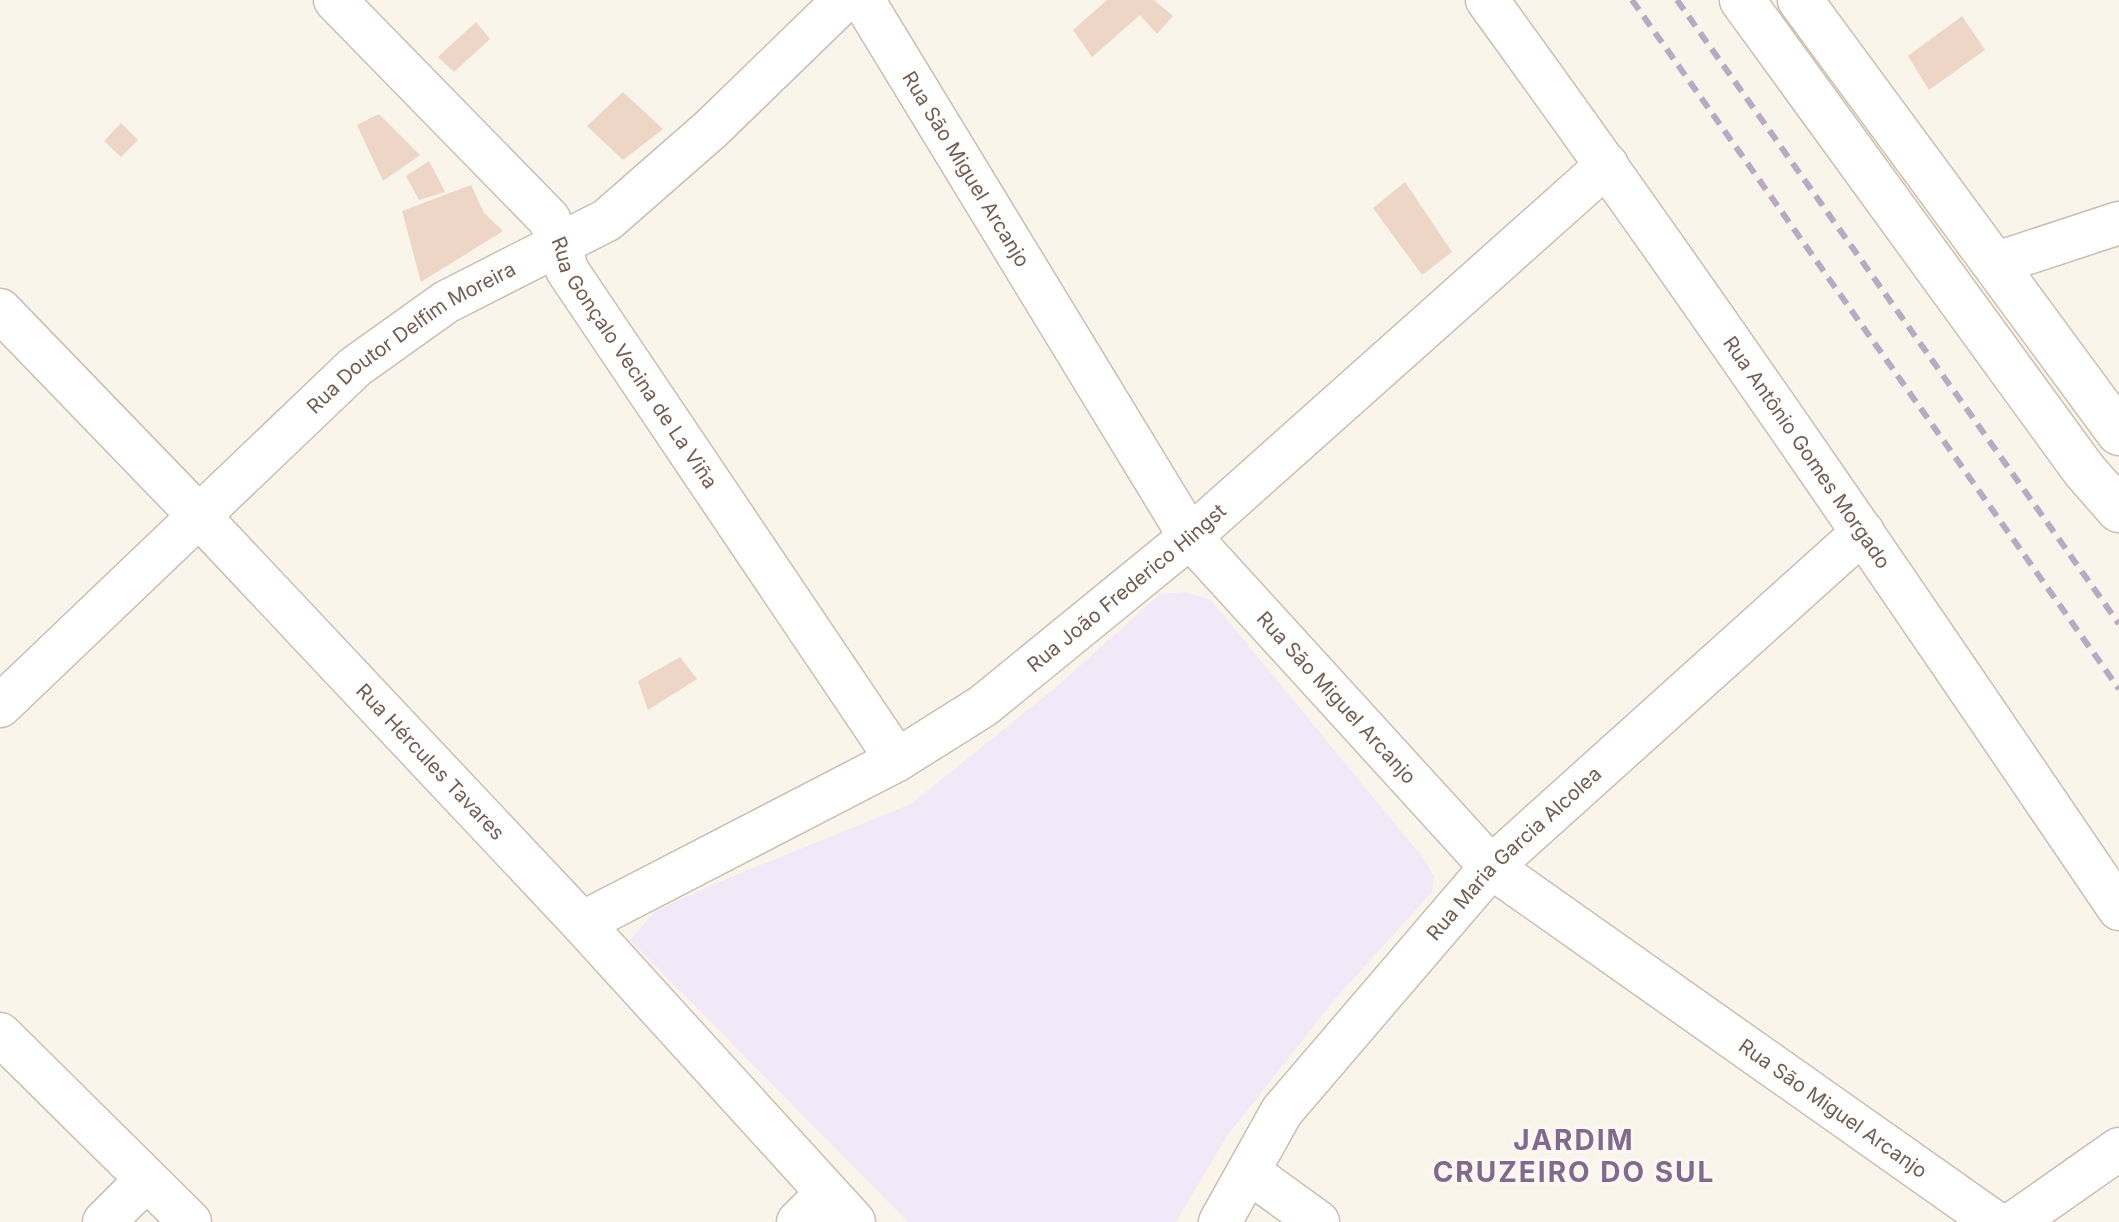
<svg xmlns="http://www.w3.org/2000/svg" width="2119" height="1222" viewBox="0 0 2119 1222" font-family="Inter,sans-serif">
	<rect width="100%" height="100%" fill="#faf5eb"/>
	<polygon fill="#f2e8f7" points="1185,592 1211,600 1423,858 1434,876 1432,892 1335,999 1227,1136 1176,1222 908,1222 630,940 655,911 719,882 911,804 1054,689 1160,594"/>
	<g fill="#edd6c6">
		<polygon points="1107,0 1154,0 1173,16 1157,34 1140,15 1092,57 1073,30"/>
		<polygon points="1962,16 1985,50 1929,90 1908,56"/>
		<polygon points="476,22 490,39 454,72 438,57"/>
		<polygon points="623,92 663,129 623,160 587,126"/>
		<polygon points="379,114 420,155 383,181 357,125"/>
		<polygon points="121,123 138,140 121,157 104,141"/>
		<polygon points="429,161 445,192 419,200 406,176"/>
		<polygon points="1405,182 1452,252 1422,275 1373,208"/>
		<polygon points="471,185 484,213 503,231 421,282 402,211"/>
		<polygon points="680,657 697,679 648,710 638,681"/>
	</g>
	<g fill="none" stroke-linecap="round" stroke-linejoin="round">
		<g stroke="#ccbdb2" stroke-width="45">
			<g id="street">
				<path id="s1" d="M335 0 549 219 561 246 567 270 897 760"/>
				<path id="s2" d="M863 0 1190 537 1491 867 1994 1222"/>
				<path id="s3" d="M1487 0C1704 298 1912 604 2119 909"/>
				<polyline points="1994,264 2119,223"/>
				<path id="s4" d="M0 310 198 515 582 923 854 1222"/>
				<path id="s5" d="M0 706 355 367 446 302 607 220 711 129 844 0"/>
				<path id="s6" d="M582 923 897 760 983 706 1190 537 1607 165"/>
				<polyline points="0,1034 190,1222"/>
				<polyline points="1249,1172 1318,1222"/>
				<polyline points="104,1222 146,1180"/>
				<polyline points="798,1222 827,1193"/>
				<path id="s7" d="M1220 1222 1282 1111 1491 867 1863 532"/>
				<polyline points="2015,1222 2119,1149"/>
			</g>
		</g>
		<g stroke="#cebeb0" stroke-width="47">
			<g id="secondary">
				<polyline points="1742,0 2084,470 2119,510"/>
				<polyline points="1800,0 2119,433"/>
			</g>
		</g>
		<use href="#street" stroke="#fff" stroke-width="42"/>
		<use href="#secondary" stroke="#fff" stroke-width="44"/>
		<g stroke="#b8aac4" stroke-width="6" stroke-dasharray="12 8" stroke-linecap="butt">
			<polyline points="1632,0 2119,689"/>
			<polyline points="1677,0 2119,624"/>
		</g>
	</g>
	<g text-anchor="middle" dominant-baseline="central" stroke-width="6" stroke-linejoin="round" paint-order="stroke">
		<g font-size="20" fill="#735d51" stroke="#fdf9f2">
			<text stroke="none"><textPath href="#s2" startOffset="198">Rua São Miguel Arcanjo</textPath></text>
			<text stroke="none"><textPath href="#s5" startOffset="554">Rua Doutor Delfim Moreira</textPath></text>
			<text stroke="none"><textPath href="#s1" startOffset="474">Rua Gonçalo Vecina de La Viña</textPath></text>
			<text stroke="none"><textPath href="#s3" startOffset="554">Rua Antônio Gomes Morgado</textPath></text>
			<text stroke="none"><textPath href="#s6" startOffset="642">Rua João Frederico Hingst</textPath></text>
			<text stroke="none"><textPath href="#s2" startOffset="846">Rua São Miguel Arcanjo</textPath></text>
			<text stroke="none"><textPath href="#s4" startOffset="624">Rua Hércules Tavares</textPath></text>
			<text stroke="none"><textPath href="#s7" startOffset="474">Rua Maria Garcia Alcolea</textPath></text>
			<text stroke="none"><textPath href="#s2" startOffset="1494">Rua São Miguel Arcanjo</textPath></text>
		</g>
		<g font-size="28" font-weight="bold" letter-spacing="2" fill="#82698e" stroke="#fdf9f2">
			<text x="1574" y="1140">JARDIM<tspan x="1574" dy="32">CRUZEIRO DO SUL</tspan></text>
		</g>
	</g>
</svg>
